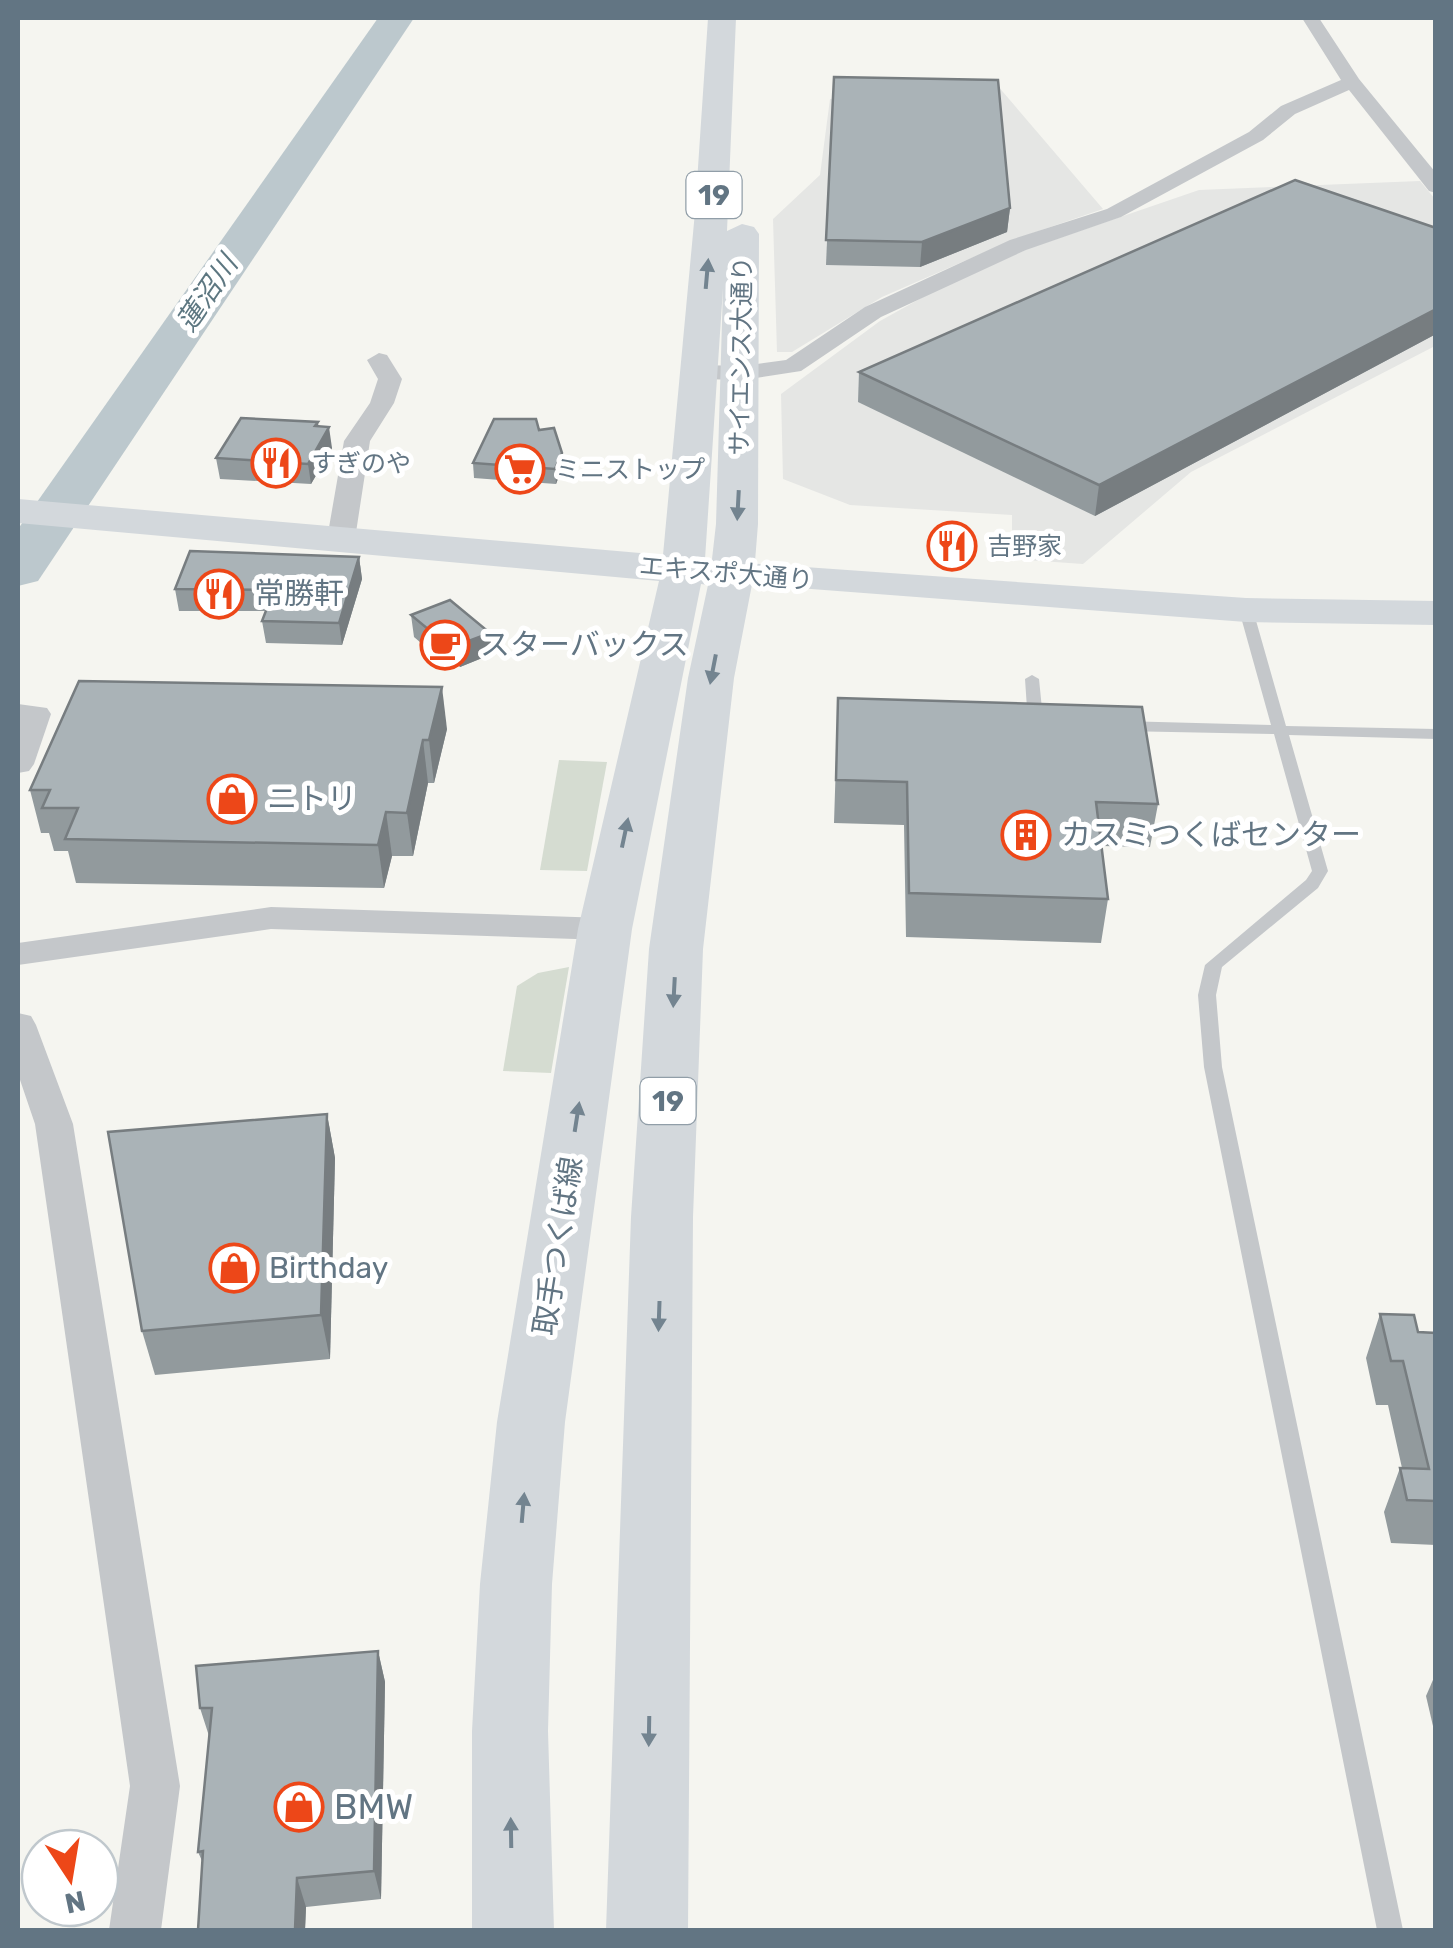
<svg xmlns="http://www.w3.org/2000/svg" width="1453" height="1948" viewBox="0 0 1453 1948" font-family="Rubik,'Noto Sans JP',sans-serif">
	<rect width="100%" height="100%" fill="#f5f5f0"/>
	<g fill="#e5e6e4">
		<polygon points="997,85 1103,209 1015,239 882,297 792,352 777,352 773,219 820,175 830,99"/>
		<polygon points="1420,181 1435,199 1435,346 1191,472 1083,564 1012,559 1012,515 850,505 783,479 781,394 880,321 934,291 1030,248 1199,190"/>
	</g>
	<g fill="#d5dcd1">
		<polygon points="559,760 607,762 587,871 540,870"/>
		<polygon points="569,967 551,1073 503,1071 517,986 538,973"/>
	</g>
	<g fill="none" stroke-linecap="round" stroke-linejoin="round">
		<polygon fill="#bcc8cd" fill-rule="evenodd" points="378,18 414,18 38,581 18,586 18,529"/>
		<g fill="#c4c7ca" fill-rule="evenodd">
			<polygon points="1246,606 1253,610 1286,726 1436,729 1436,739 1289,735 1328,871 1318,888 1222,967 1216,995 1222,1067 1403,1930 1377,1930 1204,1067 1198,995 1205,965 1306,880 1312,871 1274,734 1121,731 1113,726 1121,721 1271,725 1239,610"/>
			<polygon points="1032,675 1039,679 1043,719 1048,723 1040,728 1028,723 1025,679"/>
		</g>
		<g fill="#c4c7ca" fill-rule="evenodd">
			<polygon points="1302,18 1319,18 1359,79 1436,173 1436,193 1429,191 1349,90 1295,114 1263,140 1121,217 1026,250 881,317 801,371 743,380 700,379 688,372 700,365 743,366 786,360 865,307 1010,240 1107,209 1249,132 1281,106 1341,80"/>
			<polygon points="379,353 387,355 402,379 394,403 370,441 355,539 341,547 327,539 344,441 370,403 378,379 367,360"/>
			<polygon points="18,704 47,708 51,714 34,764 29,771 18,773"/>
			<polygon points="271,907 605,918 617,921 622,929 617,937 605,940 271,929 18,965 18,943"/>
			<polygon points="18,1013 31,1016 36,1025 73,1124 180,1786 161,1930 109,1930 130,1786 35,1124 18,1074"/>
		</g>
		<polygon fill="#d3d8dc" fill-rule="evenodd" points="732,562 1246,598 1436,601 1436,625 1246,622 718,582 712,574 718,566"/>
		<path fill="#d3d8dc" fill-rule="evenodd" d="M708 18H736L727 231 742 224 754 227 759 234 758 524 754 574 734 678 703 949 693 1217 688 1930H606L631 1217 649 949 688 678 708 585 701 584 632 929 565 1422 552 1584 548 1731 554 1930H472V1731L480 1584 497 1422 578 929 659 581 18 523V499L663 555 695 212ZM723 288 716 524 712 559H705Z"/>
	</g>
	<g fill="#929a9d">
		<polygon points="834,77 1010,208 1007,232 920,267 826,265"/>
		<polygon points="1436,228 1436,334 1095,516 858,402 859,372"/>
		<polygon points="318,426 332,448 311,484 220,479 216,458"/>
		<polygon points="539,430 562,468 556,484 474,478 473,463"/>
		<polygon points="359,557 362,579 342,645 266,643 262,621 266,611 179,611 175,589"/>
		<polygon points="411,615 490,633 492,654 460,667 455,663 448,666 414,637"/>
		<polygon points="838,698 1158,804 1150,847 1101,846 1108,899 1101,943 906,937 904,825 834,823"/>
		<polygon points="447,729 434,783 428,783 413,856 392,856 384,888 76,883 68,851 54,851 49,833 41,833 30,790"/>
		<polygon points="327,1114 335,1158 330,1359 155,1375 142,1331"/>
		<polygon points="1380,1314 1418,1332 1436,1333 1436,1545 1391,1543 1384,1512 1400,1468 1402,1468 1388,1405 1376,1405 1366,1358"/>
		<polygon points="378,1651 385,1682 381,1899 306,1907 305,1930 198,1930 203,1863 198,1852 209,1736 200,1708"/>
		<polygon points="1436,1673 1436,1739 1426,1696"/>
	</g>
	<g fill="#777d80">
		<polygon points="1010,208 1007,232 920,267 922,242"/>
		<polygon points="1436,309 1436,334 1095,516 1099,485"/>
		<polygon points="318,422 320,442 329,427 332,448 311,484 308,464 315,426"/>
		<polygon points="562,453 562,468 556,484 555,469"/>
		<polygon points="359,557 362,579 342,645 339,623"/>
		<polygon points="490,633 492,654 460,667 458,645"/>
		<polygon points="453,641 455,663 448,666 446,644"/>
		<polygon points="442,687 447,729 434,783 429,740"/>
		<polygon points="423,740 428,783 413,856 407,813"/>
		<polygon points="386,812 392,856 384,888 378,845"/>
		<polygon points="327,1114 335,1158 330,1359 321,1315"/>
		<polygon points="378,1651 385,1682 381,1899 374,1871"/>
		<polygon points="297,1878 306,1907 305,1930 295,1930"/>
	</g>
	<g fill="#aab3b7" stroke="#777d80" stroke-width="2.5">
		<polygon points="834,77 998,80 1010,208 922,242 826,240"/>
		<polygon points="1295,180 1436,228 1436,309 1099,485 859,372"/>
		<polygon points="241,418 318,422 315,426 329,427 308,464 216,458"/>
		<polygon points="494,419 536,419 539,430 554,428 562,453 555,469 473,463"/>
		<polygon points="190,551 359,557 339,623 262,621 274,590 175,589"/>
		<polygon points="450,600 490,633 458,645 453,641 446,644 411,615"/>
		<polygon points="79,681 442,687 429,740 423,740 407,813 386,812 378,845 65,839 78,808 42,808 50,790 30,790"/>
		<polygon points="838,698 1142,707 1158,804 1096,802 1108,899 909,893 907,782 836,780"/>
		<polygon points="327,1114 321,1315 142,1331 108,1132"/>
		<polygon points="1380,1314 1414,1315 1418,1332 1436,1333 1436,1501 1407,1500 1400,1468 1429,1469 1403,1361 1391,1361"/>
		<polygon points="378,1651 374,1871 297,1878 295,1930 198,1930 203,1851 198,1852 212,1708 200,1708 196,1666"/>
	</g>
	<defs><path id="oneway-solid" d="M-6-.8H1V-3.2L6.5 0L1 3.2V.8H-6Z" transform="scale(2.5)"/></defs>
	<g fill="#738490">
		<use href="#oneway-solid" transform="translate(707 274) rotate(-85)"/>
		<use href="#oneway-solid" transform="translate(738 505) rotate(93)"/>
		<use href="#oneway-solid" transform="translate(713 669) rotate(101)"/>
		<use href="#oneway-solid" transform="translate(625 833) rotate(-78)"/>
		<use href="#oneway-solid" transform="translate(674 992) rotate(93)"/>
		<use href="#oneway-solid" transform="translate(577 1117) rotate(-81)"/>
		<use href="#oneway-solid" transform="translate(659 1316) rotate(92)"/>
		<use href="#oneway-solid" transform="translate(523 1508) rotate(-85)"/>
		<use href="#oneway-solid" transform="translate(649 1731) rotate(91)"/>
		<use href="#oneway-solid" transform="translate(511 1833) rotate(-91)"/>
	</g>
	<defs>
		<g id="restaurant-ring" transform="scale(2.5)"><circle r="9.5" fill="#fff" stroke="#ed4718" stroke-width="1.5"/><path d="M-5-6h1v4h1v-4h1v4h1v-4h1v5L-1.5 .5V6h-2V.5L-5-1ZM5-6V6H3V1.5H1.5Q1.5-4 5-6Z" fill="#ed4718"/></g>
		<g id="supermarket-ring" transform="scale(2.5)"><circle r="9.5" fill="#fff" stroke="#ed4718" stroke-width="1.5"/><path d="M-6-5.5h2.5l.6 2H6L4.5 2H-2.5L-4.4-4H-6ZM-1.5 3.2a1.3 1.3 0 1 0 .1 0ZM3 3.2a1.3 1.3 0 1 0 .1 0Z" fill="#ed4718"/></g>
		<g id="cafe-ring" transform="scale(2.5)"><circle r="9.5" fill="#fff" stroke="#ed4718" stroke-width="1.5"/><path d="M-5.5-4.5H6V0H3Q3 3.5 0 3.5H-2.5Q-5.5 3.5-5.5 0ZM3-3.2v2h1.7v-2ZM-6 4.5H4V6H-6Z" fill="#ed4718"/></g>
		<g id="shop-ring" transform="scale(2.5)"><circle r="9.5" fill="#fff" stroke="#ed4718" stroke-width="1.5"/><path d="M-5-2.5h2.3a2.7 3.5 0 0 1 5.4 0H5L5.5 6h-11ZM-1.5-2.5h3a1.5 2.3 0 0 0-3 0Z" fill="#ed4718"/></g>
		<g id="building-ring" transform="scale(2.5)"><circle r="9.5" fill="#fff" stroke="#ed4718" stroke-width="1.5"/><path d="M-4-6H4V6H1V3H-1V6H-4ZM-2.5-4.3h1.7v1.8h-1.7ZM.8-4.3h1.7v1.8H.8ZM-2.5-1h1.7V.8h-1.7ZM.8-1h1.7V.8H.8Z" fill="#ed4718"/></g>
	</defs>
	<g fill-rule="evenodd">
		<use href="#restaurant-ring" x="276" y="463"/>
		<use href="#supermarket-ring" x="520" y="469"/>
		<use href="#restaurant-ring" x="952" y="546"/>
		<use href="#restaurant-ring" x="219" y="594"/>
		<use href="#cafe-ring" x="445" y="645"/>
		<use href="#shop-ring" x="232" y="799"/>
		<use href="#building-ring" x="1026" y="835"/>
		<use href="#shop-ring" x="234" y="1268"/>
		<use href="#shop-ring" x="299" y="1807"/>
	</g>
	<g text-anchor="middle" dominant-baseline="central" stroke-width="10" stroke-linejoin="round" paint-order="stroke">
		<g font-size="25" fill="#627583" stroke="#fff">
			<text transform="translate(741 356) rotate(-89)">サイエンス大通り</text>
			<text transform="translate(726 573) rotate(5)">エキスポ大通り</text>
		</g>
		<g font-size="25" fill="#627583" stroke="#fff" text-anchor="start">
			<text x="311" y="463">すぎのや</text>
			<text x="555" y="469">ミニストップ</text>
			<text x="987" y="546">吉野家</text>
		</g>
		<g fill="#fff" stroke="#919ea8" stroke-width="2.5">
			<rect x="686.5" y="172" width="55" height="46" rx="8"/>
			<rect x="640.5" y="1078" width="55" height="46" rx="8"/>
		</g>
		<g font-size="28" font-weight="bold" fill="#627583">
			<text x="714" y="195">19</text>
			<text x="668" y="1101">19</text>
		</g>
		<g font-size="28" font-style="italic" fill="#5d7781" stroke="#fff">
			<text transform="translate(207 293) rotate(-56)">蓮沼川</text>
		</g>
		<g font-size="30" fill="#627583" stroke="#fff" text-anchor="start">
			<text x="254" y="594">常勝軒</text>
			<text x="480" y="645">スターバックス</text>
			<text x="267" y="799">ニトリ</text>
			<text x="1061" y="835">カスミつくばセンター</text>
			<text x="269" y="1268">Birthday</text>
		</g>
		<g font-size="30" fill="#627583" stroke="#fff">
			<text transform="translate(558 1246) rotate(-81)">取手つくば線</text>
		</g>
		<g font-size="35" fill="#627583" stroke="#fff" text-anchor="start">
			<text x="334" y="1807">BMW</text>
		</g>
	</g>
	<rect width="1453" height="1948" fill="none" stroke="#627583" stroke-width="40"/>
	<g transform="translate(70 1878) rotate(168)"><circle r="48" fill="#ffffff" stroke="#c0c8cd" stroke-width="2.5"/>
	<path d="M0-8L18 38L0 25L-18 38Z" fill="#ed4718"/>
	<text y="-15" font-size="28" font-weight="bold" text-anchor="middle" fill="#627583">N</text>
	</g>
</svg>
